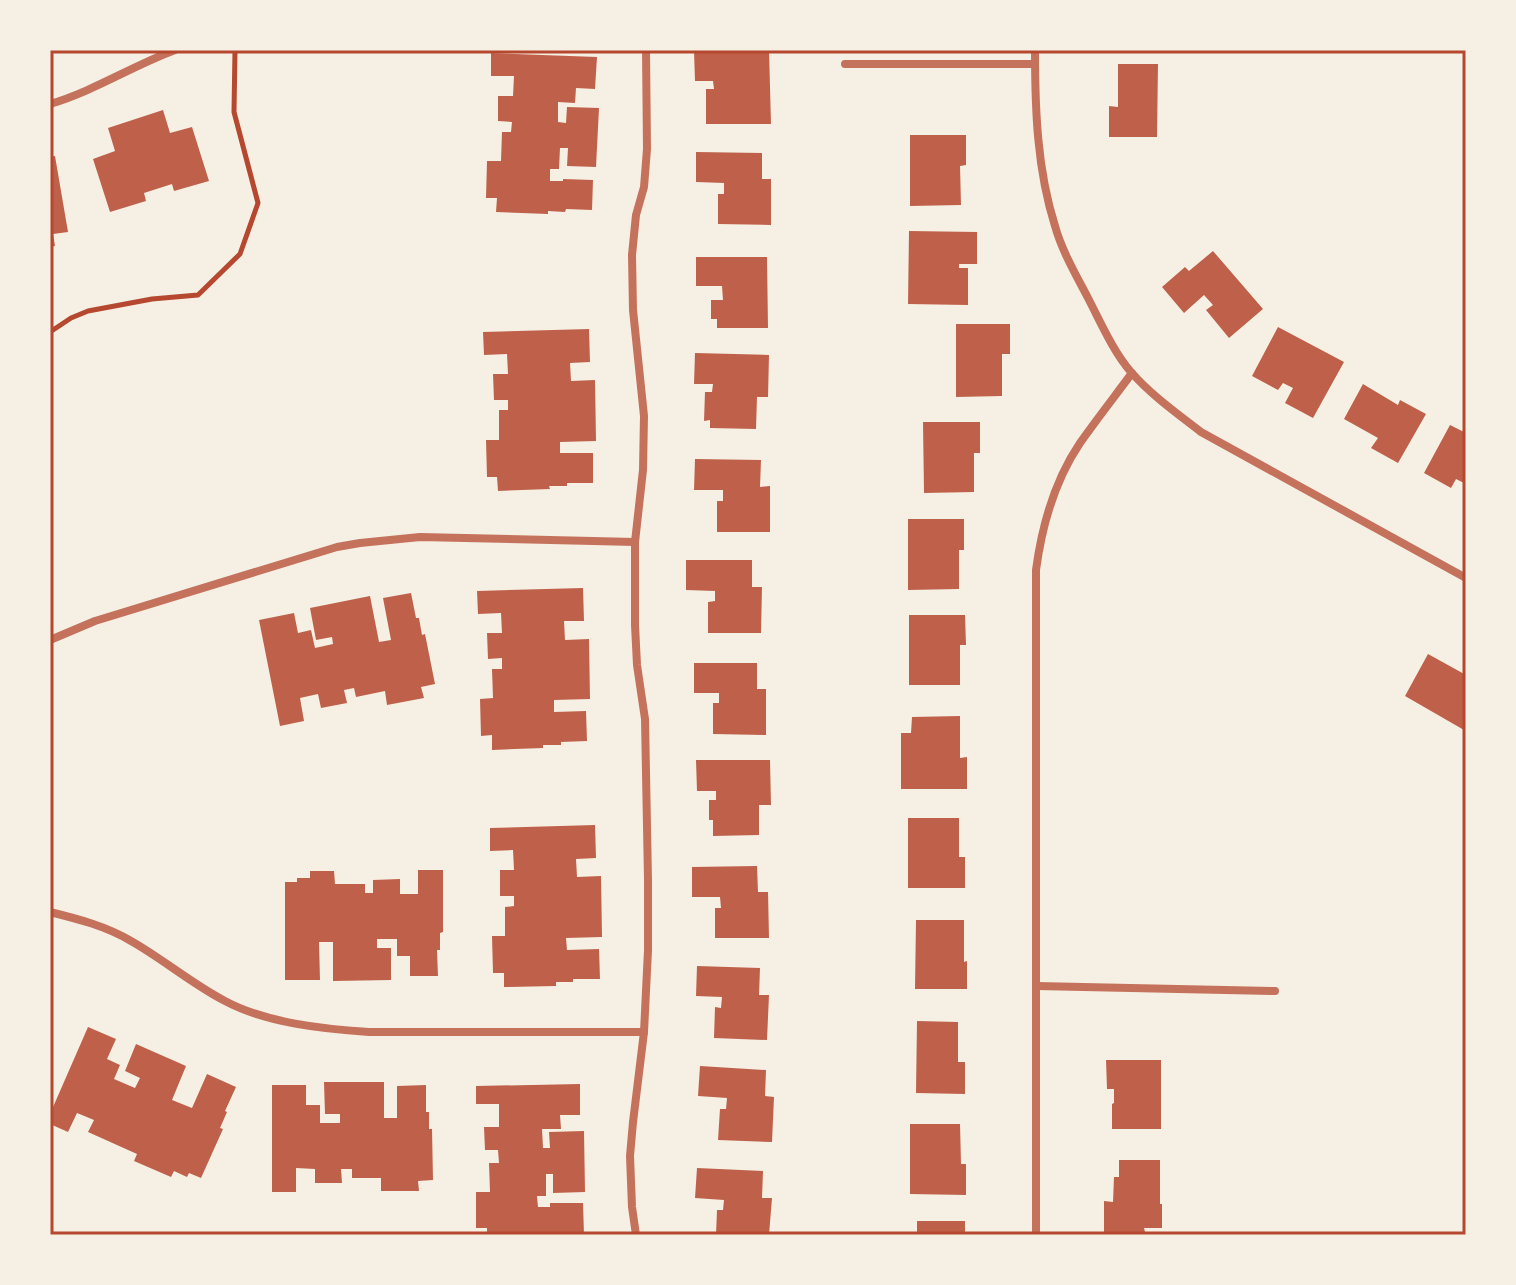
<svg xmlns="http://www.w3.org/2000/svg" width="1516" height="1285" viewBox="0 0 1516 1285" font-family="'Public Sans',sans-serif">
	<rect width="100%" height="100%" fill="#f6efe4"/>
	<g fill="#bf614a">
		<polygon points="769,50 771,124 706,124 706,89 714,89 713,81 695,81 694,51"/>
		<polygon points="491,53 597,57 595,89 576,88 575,103 558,102 558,122 566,123 567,107 599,108 596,167 567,166 568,148 560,148 559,169 550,169 550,181 563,181 563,179 593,180 592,210 566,209 565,212 548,211 548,214 496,212 497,198 486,198 487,161 501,161 502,132 511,132 512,122 498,121 498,96 513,96 514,76 491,76"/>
		<polygon points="1118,64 1158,64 1157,137 1109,137 1109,106 1118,107"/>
		<polygon points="163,110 170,133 192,127 209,181 174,191 172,184 144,193 146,201 110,212 93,159 115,151 108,128"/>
		<polygon points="910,135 966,135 966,165 960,166 961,205 910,206"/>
		<polygon points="696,152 762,153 762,179 771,179 771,225 718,224 718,194 724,194 724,183 696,182"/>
		<polygon points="55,156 68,232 53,234 55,246 50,247 50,157"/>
		<polygon points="909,231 977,232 977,264 959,264 959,268 968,268 968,305 908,304"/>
		<polygon points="1213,251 1263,309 1229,338 1206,310 1213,305 1204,295 1184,313 1162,287 1185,267 1189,271"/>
		<polygon points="696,257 767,257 768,328 717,328 717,319 711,319 711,300 723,300 722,286 696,286"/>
		<polygon points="956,324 1010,324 1010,354 1002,354 1002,396 956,397"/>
		<polygon points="1278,327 1344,362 1313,418 1285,403 1293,388 1283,383 1278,390 1252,376"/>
		<polygon points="589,329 590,362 570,363 571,381 595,380 596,441 560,442 560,453 593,453 593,483 567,483 567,486 549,486 550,489 498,491 497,477 487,477 486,440 499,440 499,410 508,410 508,400 494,400 493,374 508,374 507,354 484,355 483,332"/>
		<polygon points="695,353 769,355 768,397 757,397 756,429 710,428 710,420 704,421 705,392 712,392 713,384 694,384"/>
		<polygon points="1363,384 1398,405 1400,400 1426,414 1398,463 1371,448 1378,438 1344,419"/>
		<polygon points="923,422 980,422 980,453 974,453 974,492 924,493"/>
		<polygon points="1450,425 1466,433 1466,484 1456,479 1451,488 1424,473"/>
		<polygon points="695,459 761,460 760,487 770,486 770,532 717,532 717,501 723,501 723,490 694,490"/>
		<polygon points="908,519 964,519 964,550 959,550 959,589 908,590"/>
		<polygon points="686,560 752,560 752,587 762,587 761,633 708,633 708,602 715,601 715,591 686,590"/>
		<polygon points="583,588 584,621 564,621 565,640 589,639 590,699 554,700 554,712 586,711 587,741 561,742 561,745 543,745 543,748 492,750 492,735 481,736 480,699 493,698 492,669 502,669 502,658 488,659 487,633 502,633 501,613 478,614 477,591"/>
		<polygon points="411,593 416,618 419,618 422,635 425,634 435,684 421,687 424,698 387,705 385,691 356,697 354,688 344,690 347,703 321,708 318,694 300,698 304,721 280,726 259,620 294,613 298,633 311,630 315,648 333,644 332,637 316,640 310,608 370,596 379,642 391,640 383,598"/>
		<polygon points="909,615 965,615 966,645 960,645 960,685 909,685"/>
		<polygon points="1428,654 1466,675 1466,727 1464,730 1405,696"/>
		<polygon points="694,663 757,663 757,689 766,689 766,735 713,734 713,703 719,703 719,693 694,693"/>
		<polygon points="960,716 960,758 967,757 967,789 901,789 901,733 911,733 912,717"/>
		<polygon points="696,760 770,760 771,805 759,805 759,835 713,836 713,820 709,820 709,800 716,800 716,791 697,791"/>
		<polygon points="908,818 959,818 959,857 965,857 965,888 908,888"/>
		<polygon points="595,825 596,858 576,859 577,877 601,876 602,937 566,938 567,950 599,949 600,979 573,979 573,982 556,982 556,986 504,987 504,973 493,973 492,936 505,936 505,907 514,906 514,896 500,896 500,870 514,870 513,850 490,851 490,828"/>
		<polygon points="757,866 758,892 768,892 769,938 715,938 715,908 721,908 720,897 692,897 692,867"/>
		<polygon points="418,870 443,870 443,932 440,933 440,950 437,950 438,976 410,976 410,956 397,956 397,939 377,939 377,948 391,948 391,980 333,981 333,942 319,942 320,980 285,980 285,882 297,882 297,878 310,878 310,871 334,871 335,884 365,884 365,893 373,893 373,880 400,879 400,894 418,894"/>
		<polygon points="916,920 964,920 964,962 967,961 967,989 915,989"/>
		<polygon points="697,966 760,968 759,995 769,995 767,1040 714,1038 715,1007 721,1008 722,997 696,996"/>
		<polygon points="917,1021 958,1022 958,1062 965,1062 965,1094 916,1093"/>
		<polygon points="88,1027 116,1039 107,1059 120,1065 114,1079 135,1088 140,1078 125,1071 136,1044 186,1066 172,1100 192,1108 207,1074 236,1087 225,1111 227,1112 220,1128 223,1129 201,1178 189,1173 187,1177 174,1171 171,1177 134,1161 137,1154 88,1132 94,1120 77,1113 68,1132 50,1124 50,1114"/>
		<polygon points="1106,1060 1161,1060 1161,1129 1112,1129 1112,1104 1114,1103 1114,1089 1107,1089"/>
		<polygon points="700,1066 766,1070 765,1096 774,1097 772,1142 718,1140 720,1109 726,1109 727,1098 698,1096"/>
		<polygon points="324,1082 384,1082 384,1118 397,1118 397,1086 426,1085 426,1112 429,1112 429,1129 432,1129 433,1180 418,1181 419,1191 381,1191 381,1178 352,1178 352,1169 341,1169 342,1183 315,1183 315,1169 296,1168 296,1192 272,1192 272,1085 306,1085 306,1105 320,1105 320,1123 340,1123 340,1114 325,1114"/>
		<polygon points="580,1084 580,1115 560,1115 561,1129 542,1129 543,1148 550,1148 549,1132 584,1131 585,1192 553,1193 553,1174 546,1174 546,1196 537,1196 538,1207 550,1207 550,1203 583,1203 584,1235 487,1235 487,1228 476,1228 476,1192 490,1192 489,1163 499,1163 498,1150 485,1150 484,1127 499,1127 499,1104 476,1104 476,1086"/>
		<polygon points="910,1124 960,1124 961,1164 966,1164 966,1195 910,1194"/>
		<polygon points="1119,1160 1160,1160 1160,1204 1162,1204 1162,1228 1144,1228 1145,1232 1104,1232 1104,1201 1113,1202 1114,1177 1119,1177"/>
		<polygon points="697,1168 763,1171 762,1198 772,1198 769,1235 716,1235 717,1210 723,1210 724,1200 695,1198"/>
		<rect x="917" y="1221" width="48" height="14"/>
	</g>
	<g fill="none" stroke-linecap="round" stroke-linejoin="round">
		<polyline stroke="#b5482f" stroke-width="5" points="50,332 71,318 88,311 152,299 198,295 240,254 258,203 234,112 235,50"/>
		<g stroke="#c5725c" stroke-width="8">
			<path d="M1035 50C1035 109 1037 169 1055 226 1062 251 1076 275 1088 298 1101 323 1113 351 1131 372 1151 395 1178 414 1201 432L1466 578"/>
			<polyline points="845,64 1035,64"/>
			<path d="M50 104C94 91 132 66 175 50"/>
			<polyline points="50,640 95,621 337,547 360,543 420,537 635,542"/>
			<path d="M50 912C78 919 106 926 131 941 163 959 192 984 225 1001 266 1023 323 1029 369 1032H644"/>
			<polyline points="1036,986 1275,991"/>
			<polyline points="636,1235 632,1207 630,1156 633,1122 644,1032 648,950 648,880 645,719 637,665 635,625 635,542 643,470 644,416 633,310 632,255 636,215 644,187 647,149 646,50"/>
			<path d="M1036 1235V570C1042 525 1055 480 1080 443 1097 419 1115 396 1132 373"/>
		</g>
	</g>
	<rect width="1516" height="1285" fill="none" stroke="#f6efe4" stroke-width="104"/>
	<rect x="52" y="52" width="1412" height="1181" fill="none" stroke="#b5482f" stroke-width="3"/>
</svg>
